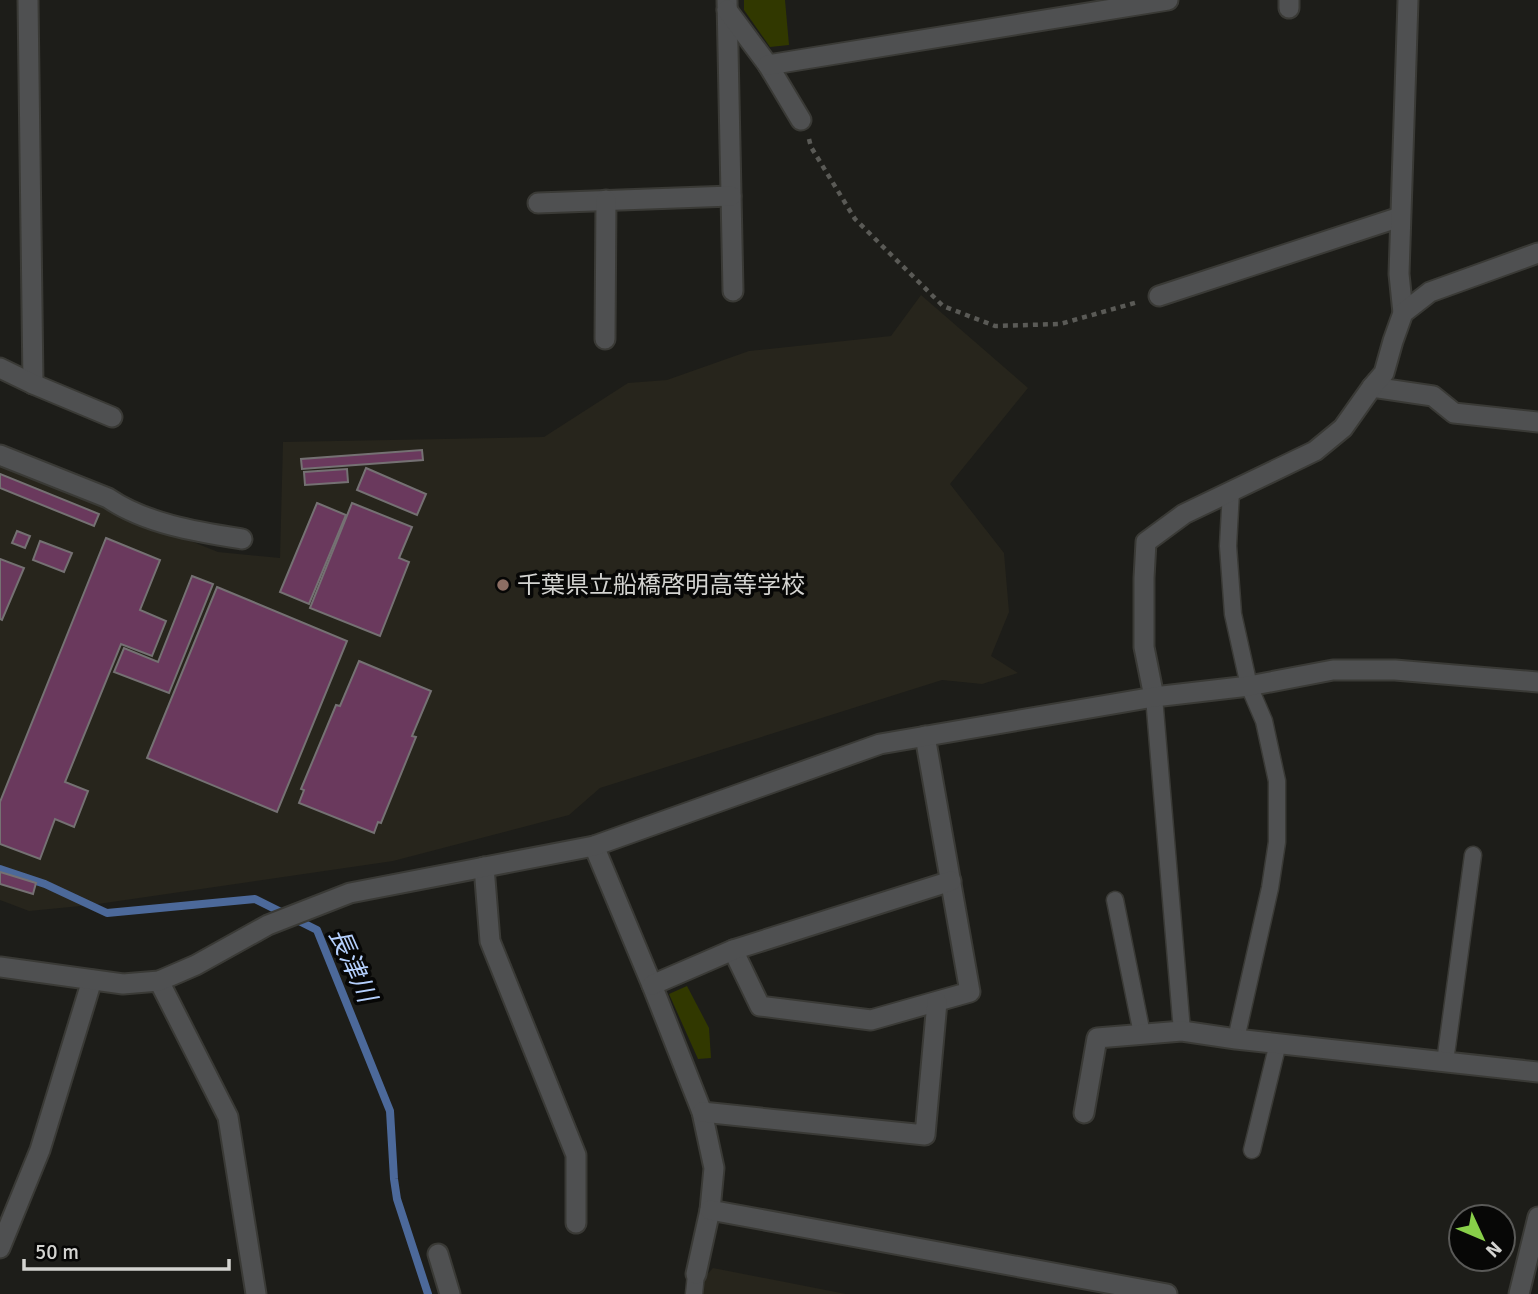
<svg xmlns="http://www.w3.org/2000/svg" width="1538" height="1294" viewBox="0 0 1538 1294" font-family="Signika,'Noto Sans JP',sans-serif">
	<rect width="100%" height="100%" fill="#1d1d19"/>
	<g fill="#27251c">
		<polygon points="921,295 1028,388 950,484 1004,553 1009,612 991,656 1018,673 982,684 942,680 600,788 569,815 393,861 91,905 29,911 0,900 0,464 218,552 280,558 283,442 544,437 628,383 667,380 749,351 891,336"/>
		<polygon points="713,1268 846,1294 701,1294 703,1279"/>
	</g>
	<g fill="#313800">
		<polygon points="744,0 785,0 789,45 770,47 744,10"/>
		<polygon points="687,986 709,1028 711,1058 698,1059 669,994"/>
	</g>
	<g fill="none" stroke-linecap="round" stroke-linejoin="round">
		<polyline stroke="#4c699a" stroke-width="8" points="0,869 45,884 107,913 255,899 317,930 390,1111 394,1179 397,1199 428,1294"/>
	</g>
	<g fill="#6a395d" stroke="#757173" stroke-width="2">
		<polygon points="422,450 423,460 302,469 301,459"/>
		<polygon points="366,468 426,494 417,515 357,490"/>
		<polygon points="347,469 348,482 305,485 304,472"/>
		<polygon points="0,474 99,514 94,526 0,488"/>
		<polygon points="317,503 346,515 309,604 280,592"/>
		<polygon points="352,503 412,527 399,558 409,562 380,636 310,608"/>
		<polygon points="17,531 30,536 25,548 12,543"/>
		<polygon points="106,538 160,560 140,610 166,621 152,656 121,644 65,782 88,791 74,827 55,819 40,859 0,844 0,802"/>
		<polygon points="40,541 72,553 64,572 33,560"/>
		<polygon points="0,559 24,568 2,620 0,619"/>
		<polygon points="192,576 213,584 169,693 114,672 124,648 158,662"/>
		<polygon points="217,587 347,641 277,812 147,758"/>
		<polygon points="359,661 431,691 412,736 416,737 381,823 378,822 374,833 299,803 304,790 301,789 336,705 340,706"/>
		<polygon points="0,872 36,883 33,894 0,884"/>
	</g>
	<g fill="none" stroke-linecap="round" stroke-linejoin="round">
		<g stroke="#3a3a36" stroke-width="19">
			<g id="service">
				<polyline points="1231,491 1228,546 1233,614 1249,686 1264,721 1277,781 1277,842 1270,888 1236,1039"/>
				<polyline points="1154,697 1182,1031"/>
				<polyline points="1115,900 1142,1034"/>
				<polyline points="1445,1062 1473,855"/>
				<polyline points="1252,1150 1278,1043"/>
				<polyline points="694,1294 696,1274"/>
			</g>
		</g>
		<g stroke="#3a3a36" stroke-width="23">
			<g id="minor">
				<polyline points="28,0 33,384"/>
				<polyline points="727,0 733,291"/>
				<polyline points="1289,0 1289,8"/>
				<polyline points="727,10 768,65 801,120"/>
				<polyline points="768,65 1168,0"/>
				<polyline points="538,203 731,196"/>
				<polyline points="1159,296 1400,217"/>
				<polyline points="1403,313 1399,274 1408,0"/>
				<polyline points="605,339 606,200"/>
				<polyline points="0,368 33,384 112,417"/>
				<polyline points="1372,387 1433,396 1454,413 1538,422"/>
				<path d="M0 455 108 498C146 524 198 532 242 539"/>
				<polyline points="1154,697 1144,647 1144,578 1146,542 1184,514 1315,451 1343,428 1372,387 1384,373 1393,341 1403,313 1430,292 1538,253"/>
				<polyline points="594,846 652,985 702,1112 714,1168 710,1210 696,1274"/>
				<polyline points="484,867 490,941 576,1155 576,1223"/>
				<polyline points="733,950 760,1006 871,1020 970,992 925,736"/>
				<polyline points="159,981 228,1117 256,1294"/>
				<polyline points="652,985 733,950 951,881"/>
				<polyline points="702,1112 925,1135 937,1002"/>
				<polyline points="1084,1113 1097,1038 1182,1031 1236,1039 1538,1072"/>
				<polyline points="710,1210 1167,1294"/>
				<polyline points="0,1248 40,1150 92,980"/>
				<polyline points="438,1254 450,1294"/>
				<polyline points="1519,1294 1538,1217"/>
			</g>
		</g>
		<g stroke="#3a3a36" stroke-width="23">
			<polyline id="tertiary" points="0,967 123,984 159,981 196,965 268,925 350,893 594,846 880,744 1154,697 1249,686 1333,670 1395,670 1538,682"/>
		</g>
		<polyline stroke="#5a5a56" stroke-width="4.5" stroke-dasharray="5 5" stroke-linecap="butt" points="809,139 811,147 855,219 943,306 995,326 1060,324 1138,302"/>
		<use href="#service" stroke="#4f5051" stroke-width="16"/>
		<use href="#minor" stroke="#4f5051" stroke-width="19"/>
		<use href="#tertiary" stroke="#4f5051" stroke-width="19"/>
	</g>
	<circle fill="#8d6e63" stroke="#070706" stroke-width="2.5" cx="503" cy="585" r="7"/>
	<g text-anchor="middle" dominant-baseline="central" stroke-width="7" stroke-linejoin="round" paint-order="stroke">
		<g font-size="24" fill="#d3d3d0" stroke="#070706" text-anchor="start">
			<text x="517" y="585">千葉県立船橋啓明高等学校</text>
		</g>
		<g font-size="26" font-style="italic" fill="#b5d0fd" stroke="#070706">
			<text transform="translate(352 965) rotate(66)">長津川</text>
		</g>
	</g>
	<g transform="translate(1482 1238) rotate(134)"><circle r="33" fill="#070706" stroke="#595957" stroke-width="2"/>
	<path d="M0-5L12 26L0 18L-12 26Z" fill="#88cf49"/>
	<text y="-10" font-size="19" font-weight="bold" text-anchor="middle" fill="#d3d3d0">N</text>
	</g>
	<path d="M24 1259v10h205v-10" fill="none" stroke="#d3d3d0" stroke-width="3.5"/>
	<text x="35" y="1259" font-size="21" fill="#d3d3d0" stroke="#070706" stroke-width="5" paint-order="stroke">50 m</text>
</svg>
